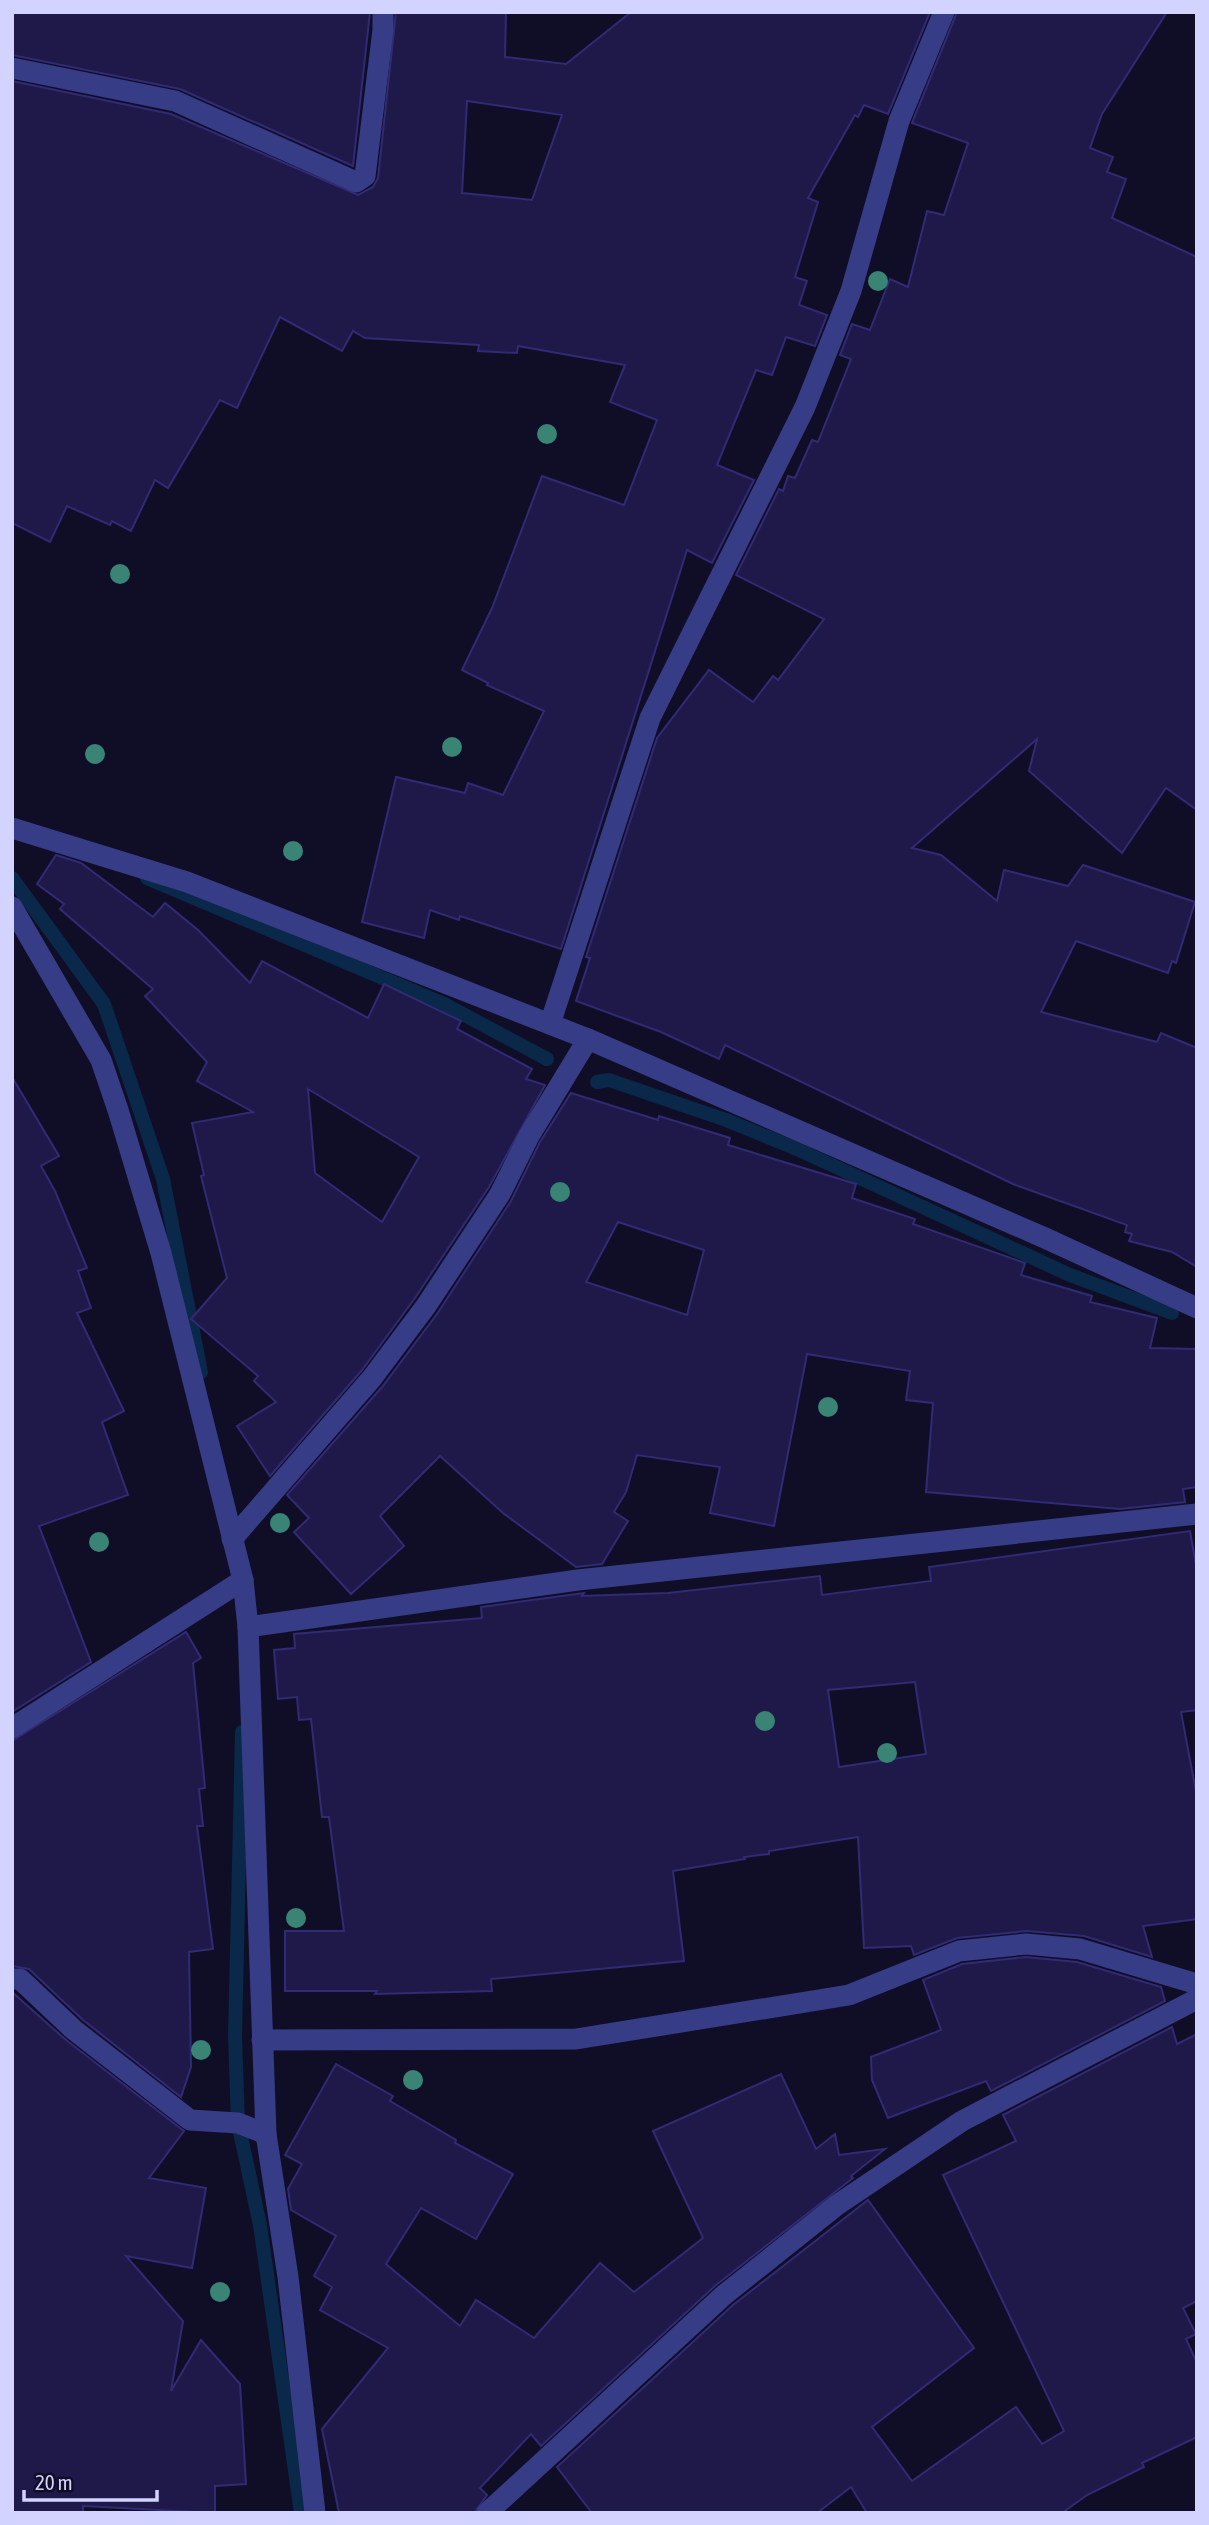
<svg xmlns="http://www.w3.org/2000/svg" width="1209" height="2525" viewBox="0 0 1209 2525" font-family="'Asap Condensed',sans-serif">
	<rect width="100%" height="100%" fill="#100e26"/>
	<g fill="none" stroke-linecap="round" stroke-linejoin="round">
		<g stroke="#0a2849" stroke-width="14">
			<polyline points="12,878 104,1004 163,1179 201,1372"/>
			<polyline points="147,878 444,1004 547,1059"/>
			<polyline points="597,1082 609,1080 726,1120 797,1149 1070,1275 1172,1313"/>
			<polyline points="242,1732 235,2037 238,2123 260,2225 301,2513"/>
		</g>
	</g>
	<g fill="#1e1948" stroke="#312a75" stroke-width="2" fill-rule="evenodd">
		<polygon points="12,12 370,12 353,166 180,89 12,55"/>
		<path d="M396 12H506L505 57 566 64 631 12H930L888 114 864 105 858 117 855 115 808 198 818 202 795 277 807 281 799 305 827 315 815 346 786 337 772 375 756 370 717 465 754 480 712 563 687 550 561 949 460 916 459 920 430 910 424 938 362 922 396 777 465 793 468 783 503 795 544 711 487 685 488 683 462 670 492 608 542 476 624 505 657 420 610 402 625 365 518 346 517 353 478 351 479 345 365 338 353 331 342 351 280 317 237 408 220 400 168 488 155 480 131 531 112 521 110 525 67 506 50 542 12 523V81L171 114 358 195 373 187 378 178ZM467 101 562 115 532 200 462 193Z"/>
		<polygon points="957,12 1167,12 1102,114 1090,148 1113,157 1107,172 1126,179 1112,218 1197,257 1197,810 1166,788 1122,853 1029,771 1037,739 912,848 941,855 997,901 1004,870 1068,886 1083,865 1195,902 1176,963 1172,961 1168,973 1076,941 1041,1012 1157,1042 1161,1033 1197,1048 1197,1267 1172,1252 1129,1241 1132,1234 1125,1232 1127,1225 1013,1184 725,1045 719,1059 661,1032 576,1001 590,958 586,957 657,738 709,670 753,702 773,676 778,680 824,619 736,575 779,489 783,491 788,476 795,478 812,440 818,442 851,359 840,355 852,324 870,330 890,279 908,287 927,211 944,215 968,143 912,123"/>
		<path d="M56 855 81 863 153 917 165 903 198 930 250 983 262 961 368 1018 384 984 461 1021 457 1029 532 1069 526 1079 545 1085 489 1187 415 1298 362 1370 270 1476 237 1426 276 1402 254 1381 258 1376 191 1319 227 1278 201 1176 204 1175 192 1123 253 1112 197 1081 207 1062 145 996 153 989 60 909 64 904 37 884ZM308 1089 419 1157 382 1222 315 1173Z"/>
		<polygon points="12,1077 59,1156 41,1166 55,1191 87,1268 78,1271 91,1308 77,1313 124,1411 102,1422 128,1495 39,1526 91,1662 12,1712"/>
		<path d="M571 1093 658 1120 659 1116 730 1138 728 1145 856 1184 852 1198 915 1219 913 1224 1025 1263 1021 1275 1092 1296 1090 1302 1157 1318 1150 1348 1197 1349V1487L1183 1489 1185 1502 1120 1509 926 1492 933 1403 906 1400 910 1371 807 1354 774 1526 710 1513 720 1467 637 1455 626 1492 614 1512 628 1521 602 1564 576 1567 503 1513 440 1456 380 1516 404 1546 351 1594 294 1532 309 1518 287 1495 382 1387 437 1314 511 1201 540 1142ZM618 1222 704 1250 687 1315 586 1282Z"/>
		<path d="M1190 1531 1197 1571V1710L1181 1712 1197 1797V1919L1143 1926 1152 1957 1084 1936 1027 1931 957 1938 914 1955 911 1946 864 1948 858 1837 769 1851V1854L744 1857 745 1859 673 1871 684 1961 491 1979 492 1991 375 1994 377 1991H285V1931H344L329 1817H322L311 1719 299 1720 297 1697 278 1699 274 1650 295 1648 294 1634 482 1618 481 1607 584 1593 582 1596 668 1593 820 1576 822 1595 931 1581 929 1567ZM915 1682 926 1754 839 1767 828 1690Z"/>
		<polygon points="186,1632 201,1658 193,1663 205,1788 199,1789 203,1826 197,1826 213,1949 189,1952 191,2067 181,2097 83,2020 29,1969 12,1966 12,1741"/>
		<polygon points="1026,1957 1077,1962 1161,1987 1165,2001 991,2091 986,2081 888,2118 872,2080 871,2057 941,2030 923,1980 962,1964"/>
		<polygon points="12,1992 66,2040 184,2131 149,2178 206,2188 192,2268 126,2256 183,2321 171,2391 201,2340 240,2384 246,2484 215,2486 215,2513 83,2506 83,2513 12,2513"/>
		<polygon points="1172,2027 1177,2044 1197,2034 1197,2301 1183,2308 1196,2334 1186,2339 1197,2363 1197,2437 1142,2463 1144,2467 1087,2495 1062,2513 867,2513 851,2487 817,2513 592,2513 557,2467 733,2305 868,2200 974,2348 872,2427 912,2481 1016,2407 1042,2444 1064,2431 943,2175 1016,2141 1003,2115"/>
		<polygon points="336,2064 393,2096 390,2101 456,2140 455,2143 513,2174 476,2239 421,2208 386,2264 460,2326 476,2300 534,2338 600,2263 634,2292 703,2238 653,2131 781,2074 816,2149 835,2134 839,2155 885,2149 851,2176 853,2178 716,2285 541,2446 531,2434 480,2488 487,2495 474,2513 339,2513 322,2429 388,2348 320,2310 332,2287 314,2276 336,2236 291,2210 288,2189 302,2164 285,2155"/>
	</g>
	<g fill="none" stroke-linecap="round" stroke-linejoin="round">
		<g stroke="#373c87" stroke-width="21">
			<polyline points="12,68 175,101 356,182 365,176 383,30 383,12"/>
			<polyline points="12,828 187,882 588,1039 1045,1238 1197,1308"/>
			<polyline points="12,907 101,1060 118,1110 161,1253 243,1580 248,1627 266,2134 288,2277 315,2513"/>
			<polyline points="550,1024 650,718 805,407 851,291 899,121 944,12"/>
			<polyline points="232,1539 372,1378 426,1306 500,1194 529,1136 588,1039"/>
			<polyline points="248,1627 578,1580 1197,1514"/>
			<polyline points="12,1728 243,1580"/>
			<polyline points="12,1979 20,1979 74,2030 190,2120 238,2123 266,2134"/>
			<polyline points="262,2040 576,2039 849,1995 959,1951 1026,1944 1080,1949 1197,1984"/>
			<polyline points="487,2513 724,2295 837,2205 962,2121 1197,1999"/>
		</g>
	</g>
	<g fill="#398474">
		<circle cx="878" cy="281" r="10"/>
		<circle cx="547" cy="434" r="10"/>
		<circle cx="120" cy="574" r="10"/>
		<circle cx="452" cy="747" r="10"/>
		<circle cx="95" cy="754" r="10"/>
		<circle cx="293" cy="851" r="10"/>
		<circle cx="560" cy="1192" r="10"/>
		<circle cx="828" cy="1407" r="10"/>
		<circle cx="280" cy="1523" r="10"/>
		<circle cx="99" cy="1542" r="10"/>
		<circle cx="765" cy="1721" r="10"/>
		<circle cx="887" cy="1753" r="10"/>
		<circle cx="296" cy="1918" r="10"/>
		<circle cx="201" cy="2050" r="10"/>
		<circle cx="413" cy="2080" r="10"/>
		<circle cx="220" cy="2292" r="10"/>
	</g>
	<rect width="1209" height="2525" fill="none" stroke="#d3d3ff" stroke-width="28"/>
	<path d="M24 2490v10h133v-10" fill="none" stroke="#d3d3ff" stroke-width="3.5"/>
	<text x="35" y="2490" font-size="21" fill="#d3d3ff" stroke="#100e26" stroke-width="5" paint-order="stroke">20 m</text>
</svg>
